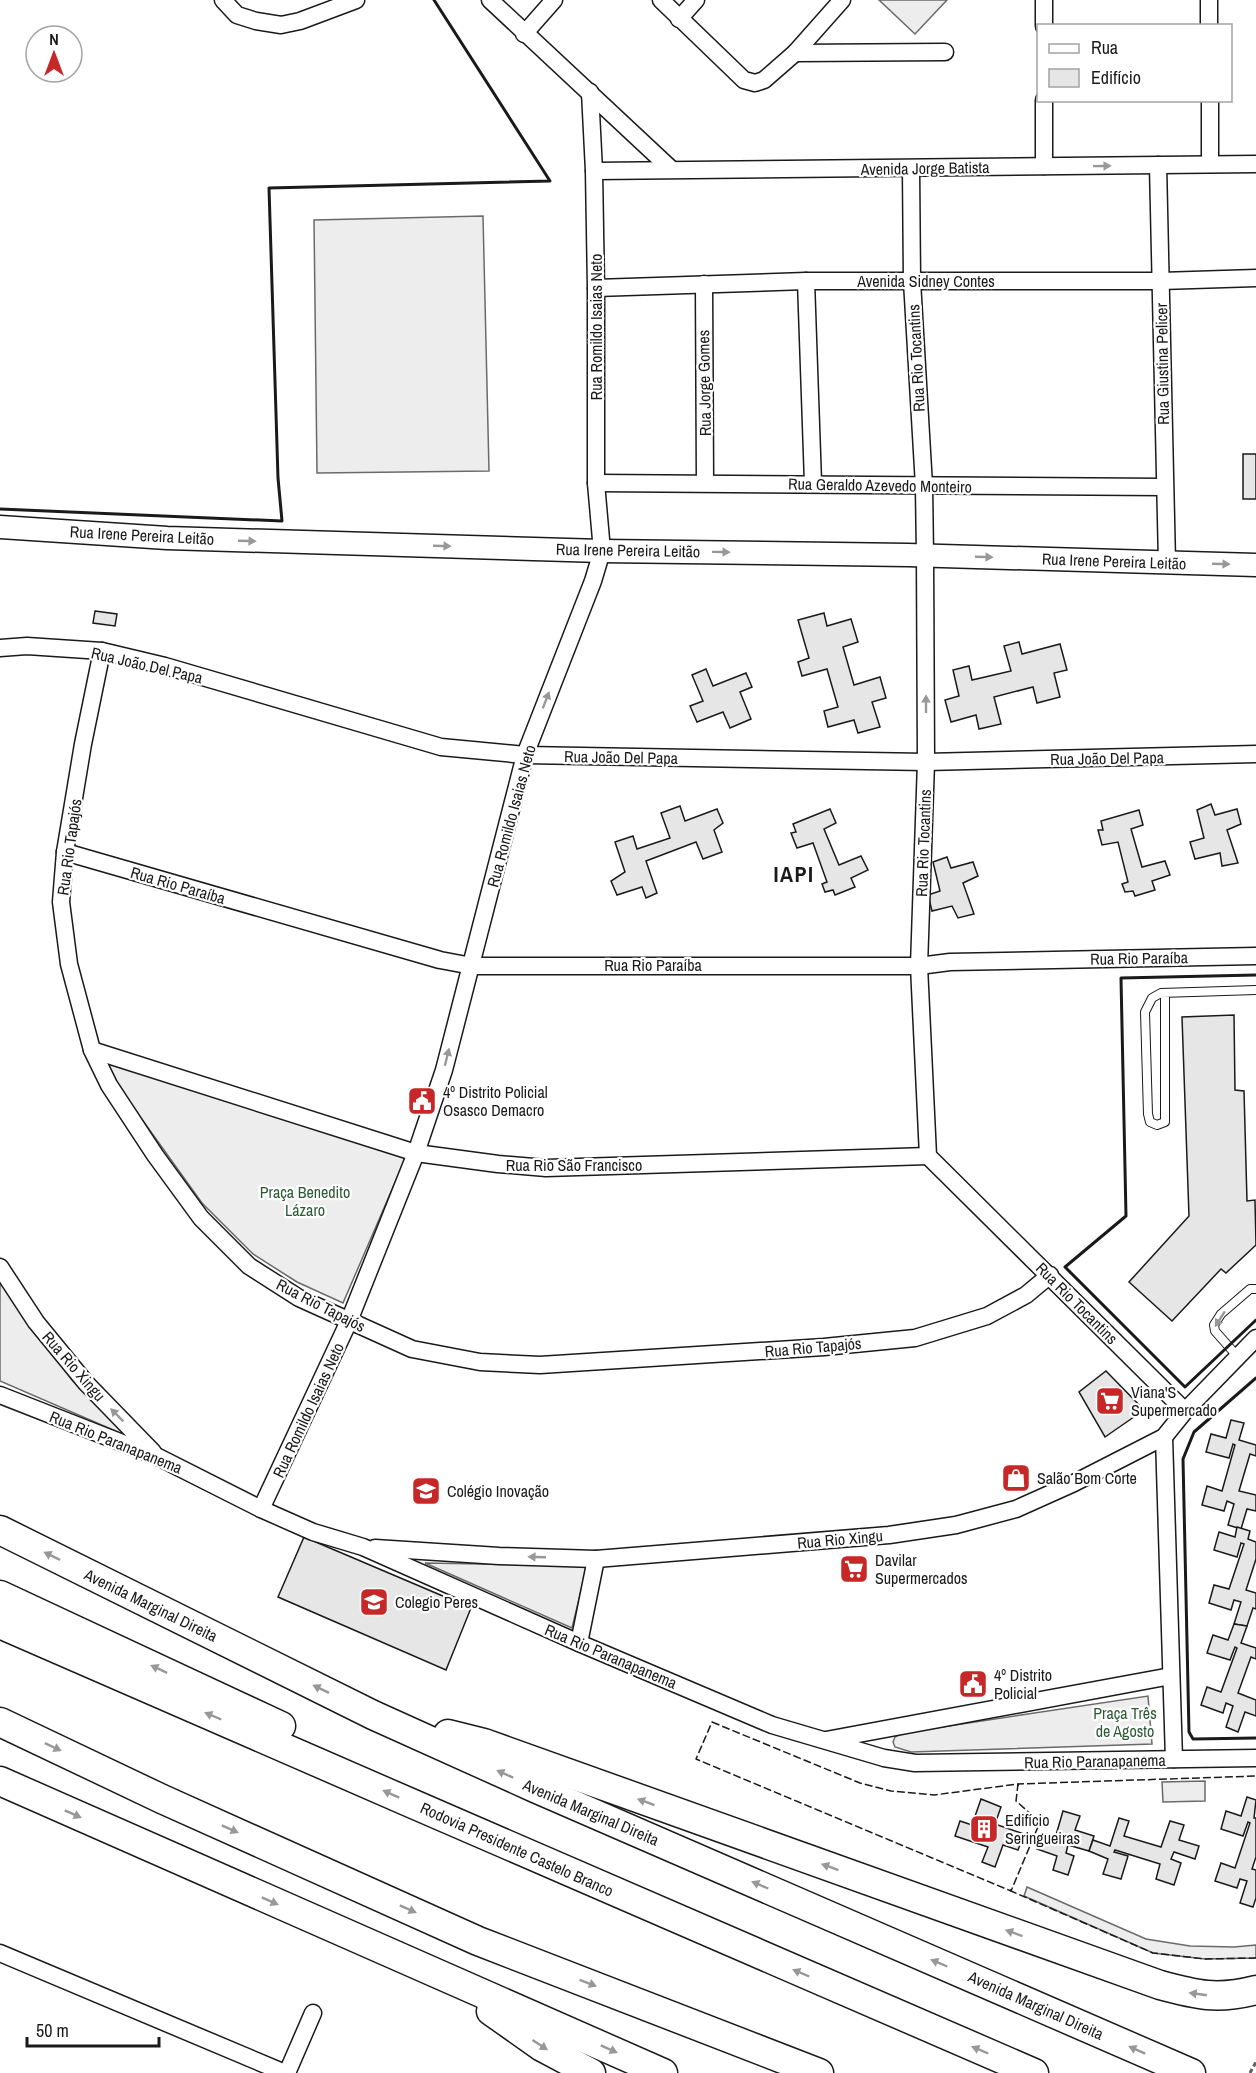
<svg xmlns="http://www.w3.org/2000/svg" width="1256" height="2073" viewBox="0 0 1256 2073" font-family="'Archivo Narrow',sans-serif">
	<rect width="100%" height="100%" fill="#fff"/>
	<g fill="#ededed" stroke="#6a6a6a" stroke-width="1.5">
		<polygon points="879,0 947,0 915,34"/>
		<polygon points="483,216 489,471 317,473 314,220"/>
		<polygon points="101,1057 406,1157 343,1303 297,1282 253,1254 202,1203 118,1086"/>
		<polygon points="0,1276 28,1321 72,1380 134,1439 0,1381"/>
		<polygon points="425,1563 587,1566 572,1628"/>
		<polygon points="1148,1696 1152,1744 911,1752 895,1747 893,1742 895,1737 902,1733"/>
		<polygon points="1205,1781 1205,1801 1163,1802 1162,1782"/>
		<polygon points="1027,1887 1146,1939 1190,1946 1234,1947 1256,1945 1256,1958 1205,1959 1153,1953 1024,1896"/>
	</g>
	<g fill="#e6e6e6" stroke="#1a1a1a" stroke-width="1.5">
		<rect x="1243" y="454" width="13" height="45"/>
		<polygon points="95,611 117,614 115,626 93,623"/>
		<polygon points="824,613 827,626 851,619 858,642 843,647 854,685 880,677 886,698 872,702 880,727 858,733 854,720 828,727 824,711 838,707 827,669 802,676 798,662 809,658 798,620"/>
		<polygon points="1019,642 1022,654 1060,644 1067,670 1054,673 1060,697 1037,703 1033,687 994,697 1001,724 979,729 976,715 951,722 945,700 959,696 953,670 969,666 972,680 1011,671 1004,646"/>
		<polygon points="706,669 713,686 746,673 752,687 740,692 751,719 730,728 723,712 697,722 690,706 703,701 692,675"/>
		<polygon points="1211,804 1215,815 1237,809 1241,824 1227,830 1238,863 1222,866 1220,853 1195,859 1190,842 1204,838 1197,810"/>
		<polygon points="680,806 685,821 717,809 723,823 714,830 722,852 703,859 696,842 646,861 657,893 646,898 642,887 617,895 611,881 625,872 615,842 633,836 637,849 670,838 661,813"/>
		<polygon points="830,809 836,823 824,829 839,865 861,856 868,870 851,878 855,887 835,895 833,890 825,892 822,884 827,882 813,843 797,848 791,833 796,832 793,824"/>
		<polygon points="1139,810 1143,825 1131,829 1142,867 1165,861 1170,875 1152,881 1155,890 1135,896 1133,891 1125,892 1122,884 1128,882 1118,842 1102,845 1098,830 1103,830 1101,821"/>
		<polygon points="947,857 951,868 973,862 978,876 963,883 974,914 958,918 952,906 932,911 928,895 940,891 933,862"/>
		<polygon points="1234,1015 1235,1090 1244,1091 1247,1201 1255,1200 1256,1245 1226,1273 1221,1269 1172,1321 1129,1282 1189,1216 1182,1017"/>
		<polygon points="1106,1371 1144,1410 1105,1437 1079,1392"/>
		<polygon points="1231,1420 1244,1423 1239,1440 1256,1445 1256,1456 1250,1454 1239,1491 1256,1495 1256,1511 1247,1509 1241,1529 1228,1525 1234,1504 1227,1501 1224,1511 1202,1505 1207,1486 1222,1491 1235,1445 1233,1444 1229,1458 1206,1452 1211,1434 1226,1438"/>
		<polygon points="1237,1527 1250,1531 1248,1539 1256,1542 1256,1559 1246,1590 1256,1593 1256,1609 1253,1608 1247,1626 1234,1624 1241,1602 1234,1600 1231,1610 1209,1603 1214,1585 1229,1589 1244,1544 1241,1543 1237,1557 1214,1550 1219,1532 1235,1537"/>
		<polygon points="304,1537 471,1608 446,1670 278,1597"/>
		<polygon points="1234,1624 1247,1626 1241,1643 1256,1648 1256,1659 1251,1657 1238,1693 1256,1700 1256,1716 1245,1712 1238,1732 1226,1727 1233,1706 1226,1703 1223,1713 1201,1705 1207,1687 1221,1692 1237,1648 1235,1647 1230,1660 1207,1653 1213,1635 1228,1640"/>
		<polygon points="1247,1797 1256,1800 1254,1818 1256,1818 1256,1857 1252,1869 1256,1870 1256,1898 1253,1907 1240,1903 1247,1881 1240,1879 1237,1888 1215,1881 1221,1863 1235,1868 1250,1823 1248,1822 1243,1836 1221,1829 1226,1811 1241,1816"/>
		<polygon points="981,1799 1001,1807 995,1824 1024,1834 1018,1850 1003,1845 995,1867 982,1862 988,1847 955,1836 960,1821 972,1825"/>
		<polygon points="1063,1811 1080,1816 1075,1830 1094,1836 1089,1851 1068,1845 1066,1853 1074,1856 1068,1875 1053,1870 1057,1856 1037,1849 1041,1835 1061,1841 1063,1837 1056,1835"/>
		<polygon points="1119,1818 1129,1821 1124,1836 1161,1847 1170,1821 1184,1825 1179,1840 1199,1846 1195,1859 1174,1852 1171,1859 1181,1863 1174,1885 1156,1879 1160,1864 1115,1850 1114,1852 1128,1856 1121,1879 1103,1874 1108,1859 1089,1851 1093,1840 1110,1846"/>
	</g>
	<g fill="none" stroke-linecap="round" stroke-linejoin="round">
		<g stroke="#1a1a1a" stroke-width="10">
			<g id="lane">
				<polyline points="1165,993 1165,1122 1157,1125 1150,1122 1148,1114 1145,1012 1152,998 1161,993 1256,990"/>
				<polyline points="1238,1357 1215,1331 1214,1325 1221,1314 1250,1289 1256,1289"/>
			</g>
		</g>
		<g stroke="#1a1a1a" stroke-width="19">
			<g id="street">
				<polyline points="223,0 237,15 256,21 281,25 300,21 356,0"/>
				<polyline points="490,0 671,169"/>
				<polyline points="661,0 744,80 755,83 764,80 795,53 842,0"/>
				<polyline points="1209,0 1209,26"/>
				<polyline points="679,19 696,0"/>
				<polyline points="1044,26 1044,0"/>
				<polyline points="524,34 554,0"/>
				<polyline points="795,53 945,52"/>
				<polyline points="1044,100 1044,166"/>
				<polyline points="1210,164 1210,100"/>
				<polyline points="1158,165 1167,563"/>
				<polyline points="911,169 912,281 924,486 925,556 926,762 919,966 928,1156 1185,1411"/>
				<polyline points="594,171 1256,164"/>
				<polyline points="806,281 813,483"/>
				<polyline points="704,284 705,483"/>
				<polyline points="596,288 806,281 1161,281 1256,278"/>
				<polyline points="596,483 1164,487"/>
				<polyline points="0,648 27,646 102,651 165,666 441,747 525,755 926,762 1256,754"/>
				<polyline points="102,651 83,744 65,852 61,902 69,964 92,1050 109,1085 155,1155 201,1218 249,1266 299,1298 412,1349 480,1362 540,1365 824,1347 915,1338 987,1316 1026,1295 1050,1275"/>
				<polyline points="65,852 440,960 472,966 919,966 950,962 1256,956"/>
				<polyline points="92,1050 416,1153 498,1164 546,1168 928,1156"/>
				<polyline points="0,1267 36,1322 86,1383 153,1452"/>
				<polyline points="0,1395 158,1457 261,1509 313,1532 363,1547 579,1643 772,1725 884,1758 915,1763 1256,1758"/>
				<polyline points="1164,1437 1174,1759"/>
				<polyline points="261,1509 349,1321 416,1153 444,1070 525,755 593,581 602,551 596,483 596,288 594,171 590,92"/>
				<polyline points="375,1548 499,1556 596,1559 889,1535 956,1525 1016,1509 1074,1483 1164,1437 1185,1411 1256,1338"/>
				<polyline points="579,1643 596,1559"/>
				<polyline points="826,1740 1171,1676"/>
				<polyline points="0,1953 285,2073"/>
				<polyline points="287,2073 313,2013"/>
			</g>
		</g>
		<g stroke="#1a1a1a" stroke-width="25">
			<polyline id="secondary" points="0,527 167,538 602,551 908,555 1256,565"/>
		</g>
		<g stroke="#1a1a1a" stroke-width="31">
			<g id="highway">
				<polyline points="0,1530 373,1715 535,1788 1191,2073"/>
				<polyline points="0,1595 281,1726"/>
				<path d="M0 1624C345 1773 688 1926 1034 2073"/>
				<polyline points="0,1722 162,1799 478,1941 819,2073"/>
				<path d="M448 1734 484 1743 1160 1985C1197 1995 1217 2000 1256 1990"/>
				<polyline points="0,1781 663,2073"/>
				<polyline points="491,2011 542,2047 591,2073"/>
			</g>
		</g>
		<polyline stroke="#5f5f5f" stroke-width="3" stroke-dasharray="4.5 3" stroke-linecap="butt" points="1250,2073 1256,2062"/>
		<use href="#lane" stroke="#fff" stroke-width="8"/>
		<use href="#street" stroke="#fff" stroke-width="16"/>
		<use href="#secondary" stroke="#fff" stroke-width="22"/>
		<use href="#highway" stroke="#fff" stroke-width="28"/>
		<g stroke="#1a1a1a" stroke-width="1.5" stroke-dasharray="8 3" stroke-linecap="butt">
			<polygon points="712,1722 860,1783 891,1791 934,1795 1018,1784 1016,1801 1040,1822 1011,1891 696,1759"/>
			<polyline points="1018,1786 1018,1784 1256,1776"/>
			<polyline points="1011,1889 1011,1891 1153,1953 1205,1959 1256,1958"/>
		</g>
		<g stroke="#1a1a1a" stroke-width="3">
			<polyline points="0,509 282,521 278,478 269,188 550,181 434,0"/>
			<polyline points="1256,975 1121,978 1126,1216 1065,1267 1185,1387 1256,1320"/>
			<polyline points="1256,1378 1194,1432 1183,1459 1189,1732 1193,1739 1256,1738"/>
		</g>
	</g>
	<defs><path id="oneway-solid" d="M-6-.8H1V-3.2L6.5 0L1 3.2V.8H-6Z" transform="scale(1.5)"/></defs>
	<g fill="#989898">
		<use href="#oneway-solid" transform="translate(1102 166) rotate(-1)"/>
		<use href="#oneway-solid" transform="translate(247 541) rotate(2)"/>
		<use href="#oneway-solid" transform="translate(442 546) rotate(2)"/>
		<use href="#oneway-solid" transform="translate(721 552) rotate(1)"/>
		<use href="#oneway-solid" transform="translate(984 557) rotate(2)"/>
		<use href="#oneway-solid" transform="translate(1221 564) rotate(2)"/>
		<use href="#oneway-solid" transform="translate(546 700) rotate(-69)"/>
		<use href="#oneway-solid" transform="translate(926 704) rotate(-90)"/>
		<use href="#oneway-solid" transform="translate(447 1057) rotate(-76)"/>
		<use href="#oneway-solid" transform="translate(1220 1319) rotate(123)"/>
		<use href="#oneway-solid" transform="translate(117 1415) rotate(-135)"/>
		<use href="#oneway-solid" transform="translate(52 1556) rotate(-154)"/>
		<use href="#oneway-solid" transform="translate(537 1557) rotate(-178)"/>
		<use href="#oneway-solid" transform="translate(159 1669) rotate(-155)"/>
		<use href="#oneway-solid" transform="translate(321 1689) rotate(-154)"/>
		<use href="#oneway-solid" transform="translate(213 1716) rotate(-157)"/>
		<use href="#oneway-solid" transform="translate(53 1747) rotate(25)"/>
		<use href="#oneway-solid" transform="translate(505 1774) rotate(-156)"/>
		<use href="#oneway-solid" transform="translate(391 1794) rotate(-156)"/>
		<use href="#oneway-solid" transform="translate(646 1802) rotate(-160)"/>
		<use href="#oneway-solid" transform="translate(73 1814) rotate(24)"/>
		<use href="#oneway-solid" transform="translate(230 1829) rotate(24)"/>
		<use href="#oneway-solid" transform="translate(830 1867) rotate(-160)"/>
		<use href="#oneway-solid" transform="translate(760 1885) rotate(-157)"/>
		<use href="#oneway-solid" transform="translate(270 1901) rotate(24)"/>
		<use href="#oneway-solid" transform="translate(408 1909) rotate(24)"/>
		<use href="#oneway-solid" transform="translate(1014 1933) rotate(-160)"/>
		<use href="#oneway-solid" transform="translate(939 1963) rotate(-157)"/>
		<use href="#oneway-solid" transform="translate(801 1973) rotate(-157)"/>
		<use href="#oneway-solid" transform="translate(588 1983) rotate(21)"/>
		<use href="#oneway-solid" transform="translate(1198 1994) rotate(-172)"/>
		<use href="#oneway-solid" transform="translate(540 2045) rotate(33)"/>
		<use href="#oneway-solid" transform="translate(609 2049) rotate(24)"/>
		<use href="#oneway-solid" transform="translate(980 2050) rotate(-157)"/>
		<use href="#oneway-solid" transform="translate(1137 2050) rotate(-156)"/>
	</g>
	<defs>
		<g id="civic-square" transform="scale(1.5)"><rect x="-9" y="-9" width="18" height="18" rx="4" fill="#c62828" stroke="#fff"/><path d="M-.6-6.5H3V-4.5H.6V-3L4-1V1h2V6H-6V1h2V-1L-.6-3ZM-1.2 2.5V6h2.4V2.5Z" fill="#fff"/></g>
		<g id="supermarket-square" transform="scale(1.5)"><rect x="-9" y="-9" width="18" height="18" rx="4" fill="#c62828" stroke="#fff"/><path d="M-6-5.5h2.5l.6 2H6L4.5 2H-2.5L-4.4-4H-6ZM-1.5 3.2a1.3 1.3 0 1 0 .1 0ZM3 3.2a1.3 1.3 0 1 0 .1 0Z" fill="#fff"/></g>
		<g id="shop-square" transform="scale(1.5)"><rect x="-9" y="-9" width="18" height="18" rx="4" fill="#c62828" stroke="#fff"/><path d="M-5-2.5h2.3a2.7 3.5 0 0 1 5.4 0H5L5.5 6h-11ZM-1.5-2.5h3a1.5 2.3 0 0 0-3 0Z" fill="#fff"/></g>
		<g id="school-square" transform="scale(1.5)"><rect x="-9" y="-9" width="18" height="18" rx="4" fill="#c62828" stroke="#fff"/><path d="M0-5L7-2L0 1L-7-2ZM-4 1L0 2.5L4 1V4Q0 6-4 4Z" fill="#fff"/></g>
		<g id="building-square" transform="scale(1.5)"><rect x="-9" y="-9" width="18" height="18" rx="4" fill="#c62828" stroke="#fff"/><path d="M-4-6H4V6H1V3H-1V6H-4ZM-2.5-4.3h1.7v1.8h-1.7ZM.8-4.3h1.7v1.8H.8ZM-2.5-1h1.7V.8h-1.7ZM.8-1h1.7V.8H.8Z" fill="#fff"/></g>
	</defs>
	<g fill-rule="evenodd">
		<use href="#civic-square" x="422" y="1101"/>
		<use href="#supermarket-square" x="1110" y="1401"/>
		<use href="#shop-square" x="1016" y="1478"/>
		<use href="#school-square" x="426" y="1491"/>
		<use href="#supermarket-square" x="854" y="1569"/>
		<use href="#school-square" x="374" y="1602"/>
		<use href="#civic-square" x="973" y="1684"/>
		<use href="#building-square" x="984" y="1829"/>
	</g>
	<g text-anchor="middle" dominant-baseline="central" stroke-width="4.5" stroke-linejoin="round" paint-order="stroke">
		<g font-size="16" fill="#1a1a1a" stroke="#fff">
			<text transform="translate(925 168) rotate(-1)">Avenida Jorge Batista</text>
			<text x="926" y="281">Avenida Sidney Contes</text>
			<text transform="translate(596 327) rotate(-90)">Rua Romildo Isaias Neto</text>
			<text transform="translate(916 358) rotate(-93)">Rua Rio Tocantins</text>
			<text transform="translate(1162 364) rotate(-91)">Rua Giustina Pelicer</text>
			<text transform="translate(704 383) rotate(-91)">Rua Jorge Gomes</text>
			<text transform="translate(880 485) rotate(1)">Rua Geraldo Azevedo Monteiro</text>
			<text transform="translate(142 535) rotate(3)">Rua Irene Pereira Leitão</text>
			<text transform="translate(628 550) rotate(1)">Rua Irene Pereira Leitão</text>
			<text transform="translate(1114 561) rotate(2)">Rua Irene Pereira Leitão</text>
			<text transform="translate(147 665) rotate(13)">Rua João Del Papa</text>
			<text transform="translate(621 757) rotate(1)">Rua João Del Papa</text>
			<text transform="translate(1107 758) rotate(-1)">Rua João Del Papa</text>
			<text transform="translate(511 816) rotate(-75)">Rua Romildo Isaias Neto</text>
			<text transform="translate(923 843) rotate(-88)">Rua Rio Tocantins</text>
			<text transform="translate(69 847) rotate(-82)">Rua Rio Tapajós</text>
			<text transform="translate(178 885) rotate(16)">Rua Rio Paraíba</text>
			<text transform="translate(1139 958) rotate(-1)">Rua Rio Paraíba</text>
			<text x="653" y="965">Rua Rio Paraíba</text>
			<text x="574" y="1165">Rua Rio São Francisco</text>
			<text transform="translate(1077 1303) rotate(45)">Rua Rio Tocantins</text>
			<text transform="translate(321 1305) rotate(27)">Rua Rio Tapajós</text>
			<text transform="translate(813 1347) rotate(-5)">Rua Rio Tapajós</text>
			<text transform="translate(74 1366) rotate(49)">Rua Rio Xingu</text>
			<text transform="translate(308 1410) rotate(-65)">Rua Romildo Isaias Neto</text>
			<text transform="translate(116 1442) rotate(22)">Rua Rio Paranapanema</text>
			<text transform="translate(840 1539) rotate(-5)">Rua Rio Xingu</text>
			<text transform="translate(151 1605) rotate(26)">Avenida Marginal Direita</text>
			<text transform="translate(611 1656) rotate(23)">Rua Rio Paranapanema</text>
			<text transform="translate(1095 1761) rotate(-1)">Rua Rio Paranapanema</text>
			<text transform="translate(591 1812) rotate(23)">Avenida Marginal Direita</text>
			<text transform="translate(517 1849) rotate(24)">Rodovia Presidente Castelo Branco</text>
			<text transform="translate(1036 2005) rotate(24)">Avenida Marginal Direita</text>
		</g>
		<g font-size="16" fill="#1a1a1a" stroke="#fff" text-anchor="start">
			<text x="443" y="1092">4º Distrito Policial<tspan x="443" dy="18">Osasco Demacro</tspan></text>
			<text x="1131" y="1392">Viana'S<tspan x="1131" dy="18">Supermercado</tspan></text>
			<text x="1037" y="1478">Salão Bom Corte</text>
			<text x="447" y="1491">Colégio Inovação</text>
			<text x="875" y="1560">Davilar<tspan x="875" dy="18">Supermercados</tspan></text>
			<text x="395" y="1602">Colegio Peres</text>
			<text x="994" y="1675">4º Distrito<tspan x="994" dy="18">Policial</tspan></text>
			<text x="1005" y="1820">Edifício<tspan x="1005" dy="18">Seringueiras</tspan></text>
		</g>
		<g font-size="16" fill="#2b5a34" stroke="#fff">
			<text x="305" y="1192">Praça Benedito<tspan x="305" dy="18">Lázaro</tspan></text>
			<text x="1125" y="1713">Praça Três<tspan x="1125" dy="18">de Agosto</tspan></text>
		</g>
		<g font-size="22" font-weight="bold" letter-spacing="1.5" fill="#1a1a1a" stroke="#fff">
			<text x="794" y="874">IAPI</text>
		</g>
	</g>
	<rect x="1037" y="24" width="195" height="78" fill="#ffffff" stroke="#a3a3a3" stroke-width="1.5"/>
	<rect x="1049" y="44" width="30" height="9" fill="#ffffff" stroke="#a3a3a3" stroke-width="1.5"/>
	<text x="1091" y="54" font-size="18" fill="#1a1a1a">Rua</text>
	<rect x="1049" y="69" width="30" height="18" fill="#e6e6e6" stroke="#a3a3a3" stroke-width="1.5"/>
	<text x="1091" y="84" font-size="18" fill="#1a1a1a">Edifício</text>
	<g transform="translate(54 54)"><circle r="28" fill="#ffffff" stroke="#a3a3a3" stroke-width="1.5"/>
	<path d="M0-4.5L10 22L0 15L-10 22Z" fill="#c62828"/>
	<text y="-9" font-size="16" font-weight="bold" text-anchor="middle" fill="#1a1a1a">N</text>
	</g>
	<path d="M27 2037v9h132v-9" fill="none" stroke="#1a1a1a" stroke-width="3"/>
	<text x="36" y="2037" font-size="18" fill="#1a1a1a" stroke="#ffffff" stroke-width="4.5" paint-order="stroke">50 m</text>
</svg>
